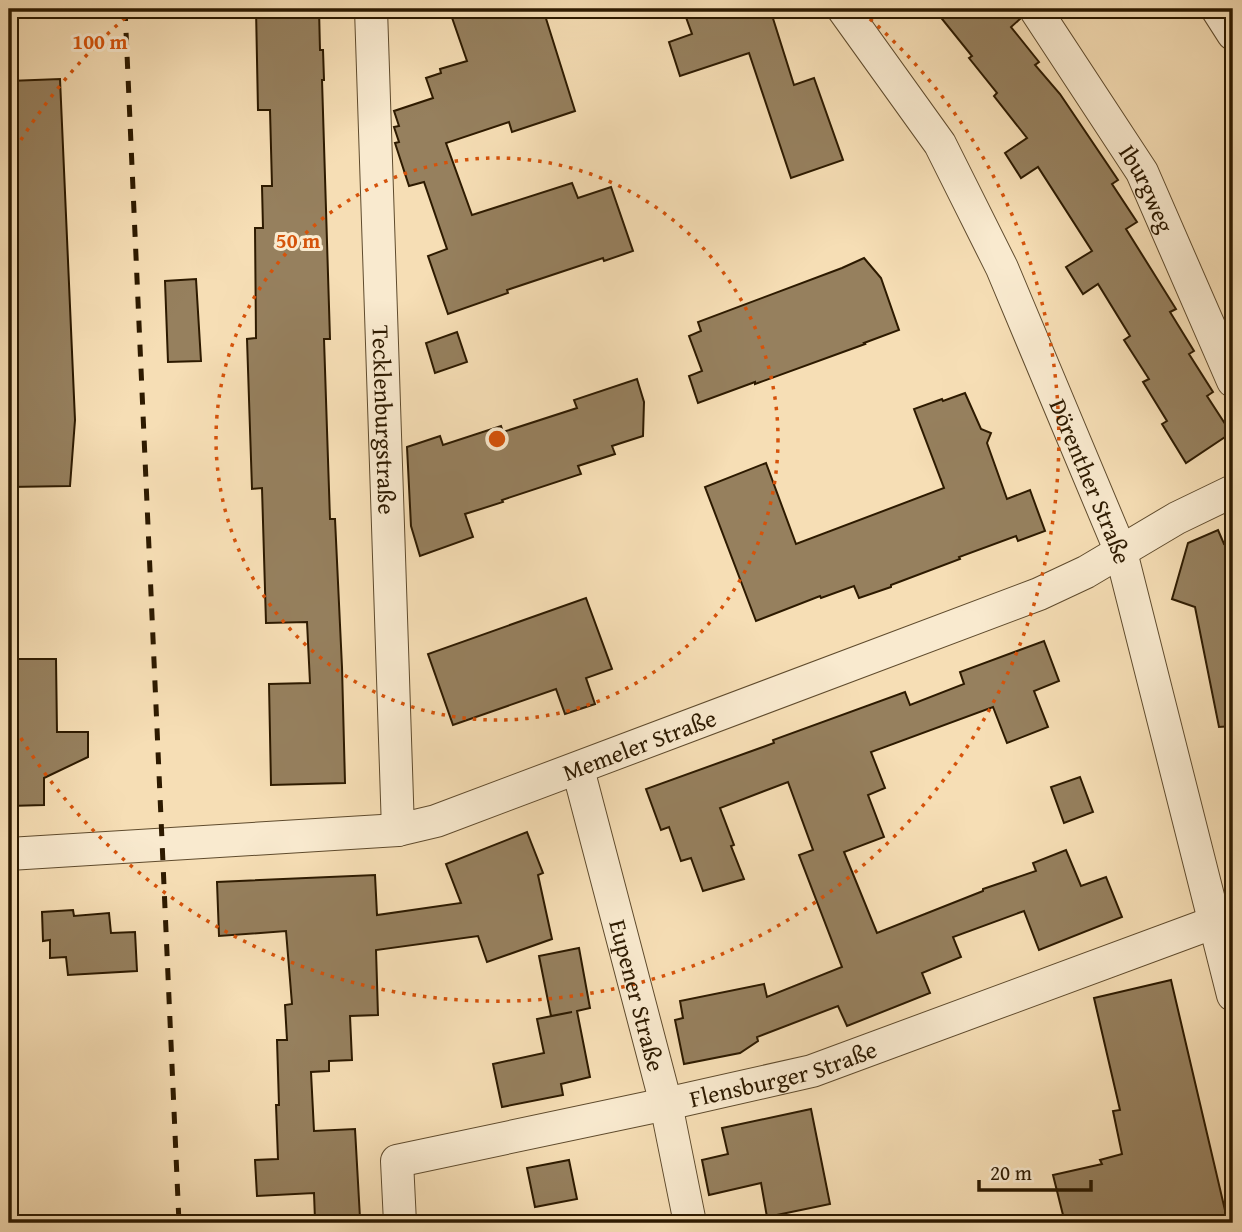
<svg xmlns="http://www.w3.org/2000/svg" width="1242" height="1232" viewBox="0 0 1242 1232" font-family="'Gentium Book Plus',serif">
	<rect width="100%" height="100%" fill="#f6deb5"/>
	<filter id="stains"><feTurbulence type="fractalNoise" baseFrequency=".00286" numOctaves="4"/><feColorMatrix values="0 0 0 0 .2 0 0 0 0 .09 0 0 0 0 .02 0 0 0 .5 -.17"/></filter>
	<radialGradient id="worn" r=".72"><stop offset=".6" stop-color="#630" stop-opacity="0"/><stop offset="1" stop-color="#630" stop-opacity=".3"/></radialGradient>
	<g fill="#96805e" stroke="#2d1a00" stroke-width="2">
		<polygon points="256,9 319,9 320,50 323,50 324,80 322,80 330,339 324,339 327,430 330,519 335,519 342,667 345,783 271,785 269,684 310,683 307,622 266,623 262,488 252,489 247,339 256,338 255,228 263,228 262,186 272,186 270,110 258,110"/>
		<polygon points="449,9 543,9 575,111 512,132 509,122 446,143 472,215 572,183 578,198 611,187 633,251 604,261 603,258 507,290 508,293 448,314 428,256 447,249 424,182 409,186 395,143 399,142 394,127 399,126 394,111 433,98 426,78 441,73 440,69 467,61"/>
		<polygon points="683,9 770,9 794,85 814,78 843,160 791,178 749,53 680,76 669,42 692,34"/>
		<polygon points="934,9 1017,9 1020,19 1011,27 1039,62 1035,65 1060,94 1118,180 1112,184 1137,222 1126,229 1176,309 1170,312 1194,351 1189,354 1213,392 1207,396 1231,433 1186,463 1162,424 1167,421 1143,382 1149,379 1124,340 1130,336 1098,284 1083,294 1066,267 1092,251 1038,167 1021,178 1005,153 1027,138 994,96 997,93 969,58 972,56"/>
		<polygon points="60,79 75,420 70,486 9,487 9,81"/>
		<polygon points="864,258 881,278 899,330 864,343 865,344 755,384 755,382 698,403 689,376 702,371 689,336 701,331 698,322 842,268"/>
		<polygon points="196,279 201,361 168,362 165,281"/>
		<polygon points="457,332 467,362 435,373 426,343"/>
		<polygon points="637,379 644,402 643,436 612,446 615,454 578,466 581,474 502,500 503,502 465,514 473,537 420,556 411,526 407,447 440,436 443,445 501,426 503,432 577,408 574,400"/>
		<polygon points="965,393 981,429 991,433 987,443 1007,499 1030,490 1045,531 1018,541 1016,536 959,557 960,559 891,585 891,587 859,598 854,586 821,598 820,596 756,621 705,487 766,463 796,544 944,488 914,409 942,399 943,401"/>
		<polygon points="1218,530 1224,544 1233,540 1233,726 1219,727 1195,607 1172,599 1188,543"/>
		<polygon points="586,598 612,669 586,678 595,704 565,714 556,689 453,725 428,654"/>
		<polygon points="1044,641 1059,681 1034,691 1048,727 1007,743 993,707 871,752 885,788 868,795 884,837 844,852 877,933 983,891 983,889 1036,871 1033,863 1066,850 1081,886 1106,877 1122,917 1039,950 1024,911 953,937 961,957 922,973 930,993 847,1026 838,1006 757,1037 758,1041 740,1053 684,1064 675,1020 683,1018 680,1001 764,984 767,997 842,967 799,855 813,850 788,782 720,808 734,845 731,846 744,879 703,891 691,858 681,861 669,827 661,830 646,789 774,743 773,740 905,692 910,705 964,684 960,672"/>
		<polygon points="9,659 56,659 57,732 88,732 88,757 44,778 44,805 9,806"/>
		<polygon points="1080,777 1093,812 1064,823 1051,787"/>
		<polygon points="527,832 543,873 538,875 552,939 487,962 478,936 376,950 378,1015 350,1016 352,1060 329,1061 329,1071 311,1072 314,1131 355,1129 360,1218 315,1220 314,1193 257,1196 255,1160 278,1159 276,1105 279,1105 277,1040 287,1040 285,1005 292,1004 286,931 219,936 217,882 375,875 377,915 461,903 446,864"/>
		<polygon points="73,910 74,916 109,913 111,933 135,932 137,971 68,975 66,957 50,958 50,940 43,941 42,912"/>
		<polygon points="579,948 590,1008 577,1011 590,1077 561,1084 563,1095 502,1107 493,1064 544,1053 537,1019 572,1012 551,1016 539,956"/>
		<polygon points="1171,980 1228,1223 1065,1223 1053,1175 1102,1164 1100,1160 1122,1154 1113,1111 1120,1110 1094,998"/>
		<polygon points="811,1109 830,1204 767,1217 761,1183 709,1195 702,1160 728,1154 722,1128"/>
		<polygon points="569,1160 577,1199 535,1207 527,1168"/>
	</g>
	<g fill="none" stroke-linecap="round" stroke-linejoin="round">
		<g stroke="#5f4b2d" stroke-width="34">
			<g id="street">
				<path id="s1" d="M371 9 398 830"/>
				<path id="s2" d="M843 9 940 144 1002 268 1121 552 1233 995"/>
				<path id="s3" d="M1035 9 1142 172 1233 381"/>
				<polyline points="1217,9 1233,34"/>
				<path id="s4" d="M578 769 666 1104 690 1223"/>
				<path id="s5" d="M9 854 398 830 436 821 1039 594 1086 572 1177 518 1233 491"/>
				<path id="s6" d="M400 1223 397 1161 666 1104 812 1071 1215 922"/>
			</g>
		</g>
		<use href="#street" stroke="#f9eacf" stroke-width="32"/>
		<polyline stroke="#2d1a00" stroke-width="5" stroke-dasharray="12 12" stroke-linecap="butt" points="125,9 179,1223"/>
	</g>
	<g fill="none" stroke="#d5530b" stroke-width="3.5" stroke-dasharray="3.5 7">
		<circle cx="497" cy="439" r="281"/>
		<path d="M10 158A562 562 0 0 1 132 12M862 12A562 562 0 1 1 10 720"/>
	</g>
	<g text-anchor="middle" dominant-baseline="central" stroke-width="6" stroke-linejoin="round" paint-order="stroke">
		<g font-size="24" fill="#2d1a00" stroke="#f9eacf">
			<text stroke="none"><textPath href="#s3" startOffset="212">Iburgweg</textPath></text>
			<text stroke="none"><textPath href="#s1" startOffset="411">Tecklenburgstraße</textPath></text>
			<text stroke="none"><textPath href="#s2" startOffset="536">Dörenther Straße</textPath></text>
			<text stroke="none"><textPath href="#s5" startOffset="646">Memeler Straße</textPath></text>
			<text stroke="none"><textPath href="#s4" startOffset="234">Eupener Straße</textPath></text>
			<text stroke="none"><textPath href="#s6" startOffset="458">Flensburger Straße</textPath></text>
		</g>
	</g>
	<circle cx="497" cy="439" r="10" fill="#d5530b" stroke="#f9eacf" stroke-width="3.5"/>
	<g font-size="21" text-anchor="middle" font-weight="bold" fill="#d5530b" stroke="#f9eacf" stroke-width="6" stroke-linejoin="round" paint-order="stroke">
		<text x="100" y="49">100 m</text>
		<text x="298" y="248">50 m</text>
	</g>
	<rect width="1242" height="1232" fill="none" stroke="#f6deb5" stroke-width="35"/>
	<rect x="10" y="10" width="1221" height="1211" fill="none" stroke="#2d1a00" stroke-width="3.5"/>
	<rect x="18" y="18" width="1207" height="1197" fill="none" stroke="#2d1a00" stroke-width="2"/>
	<path d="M979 1180v10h112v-10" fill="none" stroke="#2d1a00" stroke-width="3.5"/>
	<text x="990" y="1180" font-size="21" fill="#2d1a00" stroke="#f9eacf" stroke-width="5" paint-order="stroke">20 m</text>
	<rect width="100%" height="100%" filter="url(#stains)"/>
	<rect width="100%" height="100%" fill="url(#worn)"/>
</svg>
